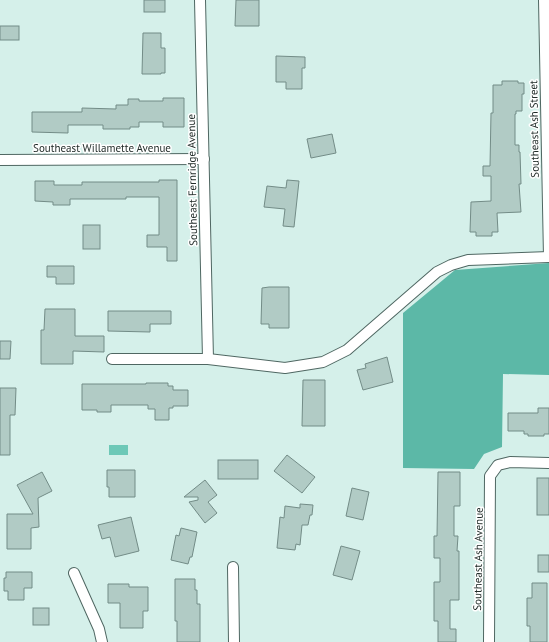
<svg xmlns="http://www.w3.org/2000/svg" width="549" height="642" viewBox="0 0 549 642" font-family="'PT Sans',sans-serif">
	<rect width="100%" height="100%" fill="#d5f0ea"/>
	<polygon fill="#5cb8a7" points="549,263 549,375 503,374 502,447 484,454 474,469 403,468 403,313 455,270"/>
	<rect fill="#6dc8b7" x="109" y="445" width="19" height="10"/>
	<g fill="#b1cbc5" stroke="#738c87">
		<rect x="144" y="0" width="21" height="12"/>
		<polygon points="236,0 259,0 259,26 235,26"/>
		<rect x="0" y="26" width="19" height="14"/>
		<polygon points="143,33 161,33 161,48 165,48 165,73 161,73 161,74 142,74"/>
		<polygon points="276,56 305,57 305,68 302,68 302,89 286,89 286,82 276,82"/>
		<polygon points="502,81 518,81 518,83 524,83 524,94 522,94 522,111 516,111 516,114 515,114 515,145 519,145 519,152 520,152 521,184 519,184 521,212 497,213 498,232 492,232 492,236 476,236 476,232 470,232 471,202 491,201 491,176 483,176 483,166 490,166 491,113 493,113 493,85 502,85"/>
		<polygon points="163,98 184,98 184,127 163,127 163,122 139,122 139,127 130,127 130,129 103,129 103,125 68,125 68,133 32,132 32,112 82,112 82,108 116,109 116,105 128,105 128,99 139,99 139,101 163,101"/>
		<polygon points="332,134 336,153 311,158 307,139"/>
		<polygon points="159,180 177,180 177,261 167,261 167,247 147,247 147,235 159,235 159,197 126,197 126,199 70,199 70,205 53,205 53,202 35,201 35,181 54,181 54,185 82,185 82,182 159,182"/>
		<polygon points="287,180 299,181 294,227 283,226 285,209 264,207 267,186 286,188"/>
		<rect x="83" y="225" width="17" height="24"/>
		<polygon points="47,266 74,266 74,284 56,284 56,277 47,277"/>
		<polygon points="269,287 289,287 289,328 269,328 269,324 261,324 262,288"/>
		<polygon points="45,309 75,309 75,336 104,336 104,352 73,351 73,364 41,364 41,330 44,330"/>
		<polygon points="108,311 171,311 171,324 150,324 150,332 108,331"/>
		<polygon points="0,341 11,341 10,359 0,359"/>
		<polygon points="387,357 393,382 363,390 357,370 366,368 365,364"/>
		<polygon points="303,380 325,380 325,426 302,426"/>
		<polygon points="146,383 168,383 168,386 173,386 173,390 188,390 188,406 173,406 173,408 169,408 169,420 155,420 155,409 148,409 148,405 111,405 111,412 97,412 97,410 82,410 82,384 146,384"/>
		<polygon points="0,388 16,388 15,415 10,415 10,455 0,455"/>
		<polygon points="538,408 549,408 549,434 544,434 544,436 528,436 528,434 524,434 524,431 508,431 508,413 538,413"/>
		<polygon points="287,455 315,477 302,493 274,471"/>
		<rect x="218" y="460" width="40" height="19"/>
		<polygon points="107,470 135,470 135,497 109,497 109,487 107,487"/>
		<polygon points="42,472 52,491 38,498 39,527 31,528 31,549 7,549 7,514 33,514 17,485"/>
		<polygon points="438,472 460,472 460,506 454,506 454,536 458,536 457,551 459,551 459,600 450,600 450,629 456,629 456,642 438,642 438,621 434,621 434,582 440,582 440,558 434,558 434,536 437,536"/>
		<rect x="537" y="478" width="12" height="37"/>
		<polygon points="205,480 217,495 208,502 217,513 205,523 189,502 198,500 198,497 184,497"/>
		<polygon points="352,488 369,492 363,520 346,516"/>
		<polygon points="300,504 313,505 312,515 310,515 308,525 302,525 300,545 296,544 295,550 277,548 280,517 284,518 285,506 300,508"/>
		<polygon points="131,517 139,551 115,557 110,537 102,539 98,525"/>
		<polygon points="181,528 197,532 192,557 190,557 188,564 171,560 176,535 179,536"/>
		<polygon points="341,546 360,551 352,580 333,575"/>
		<rect x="538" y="555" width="11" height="17"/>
		<polygon points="6,572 32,572 32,588 24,588 24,600 8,600 8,591 4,591 4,578 6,578"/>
		<polygon points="175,579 195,579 195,590 197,590 197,604 200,604 200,642 177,642 177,621 175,621"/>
		<polygon points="532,583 547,583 547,642 530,642 530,626 527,626 527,598 532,598"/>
		<polygon points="108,584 129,584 129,587 148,587 148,611 143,611 143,628 120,628 120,603 108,603"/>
		<rect x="33" y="608" width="16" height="17"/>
	</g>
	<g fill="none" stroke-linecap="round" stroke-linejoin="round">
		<g stroke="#4f6762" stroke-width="12">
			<g id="street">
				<polyline points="200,0 208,359"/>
				<polyline points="544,0 549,257"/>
				<polyline points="0,160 204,159"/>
				<polyline points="112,359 208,359 285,368 323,362 347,350 437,272 451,265 468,260 549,257"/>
				<polyline points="233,567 234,642"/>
				<polyline points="74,573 99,629 102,642"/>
				<polyline points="489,642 490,476 498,465 510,462 549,463"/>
			</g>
		</g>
		<use href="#street" stroke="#fff" stroke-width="10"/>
	</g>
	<g text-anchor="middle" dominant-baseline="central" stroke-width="3" stroke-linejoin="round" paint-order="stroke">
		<g font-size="11" fill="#212c29" stroke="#fff">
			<text transform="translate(534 129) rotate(-91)">Southeast Ash Street</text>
			<text x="102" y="148">Southeast Willamette Avenue</text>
			<text transform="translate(192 180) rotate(-91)">Southeast Fernridge Avenue</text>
			<text transform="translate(478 559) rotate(-89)">Southeast Ash Avenue</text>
		</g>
	</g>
</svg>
